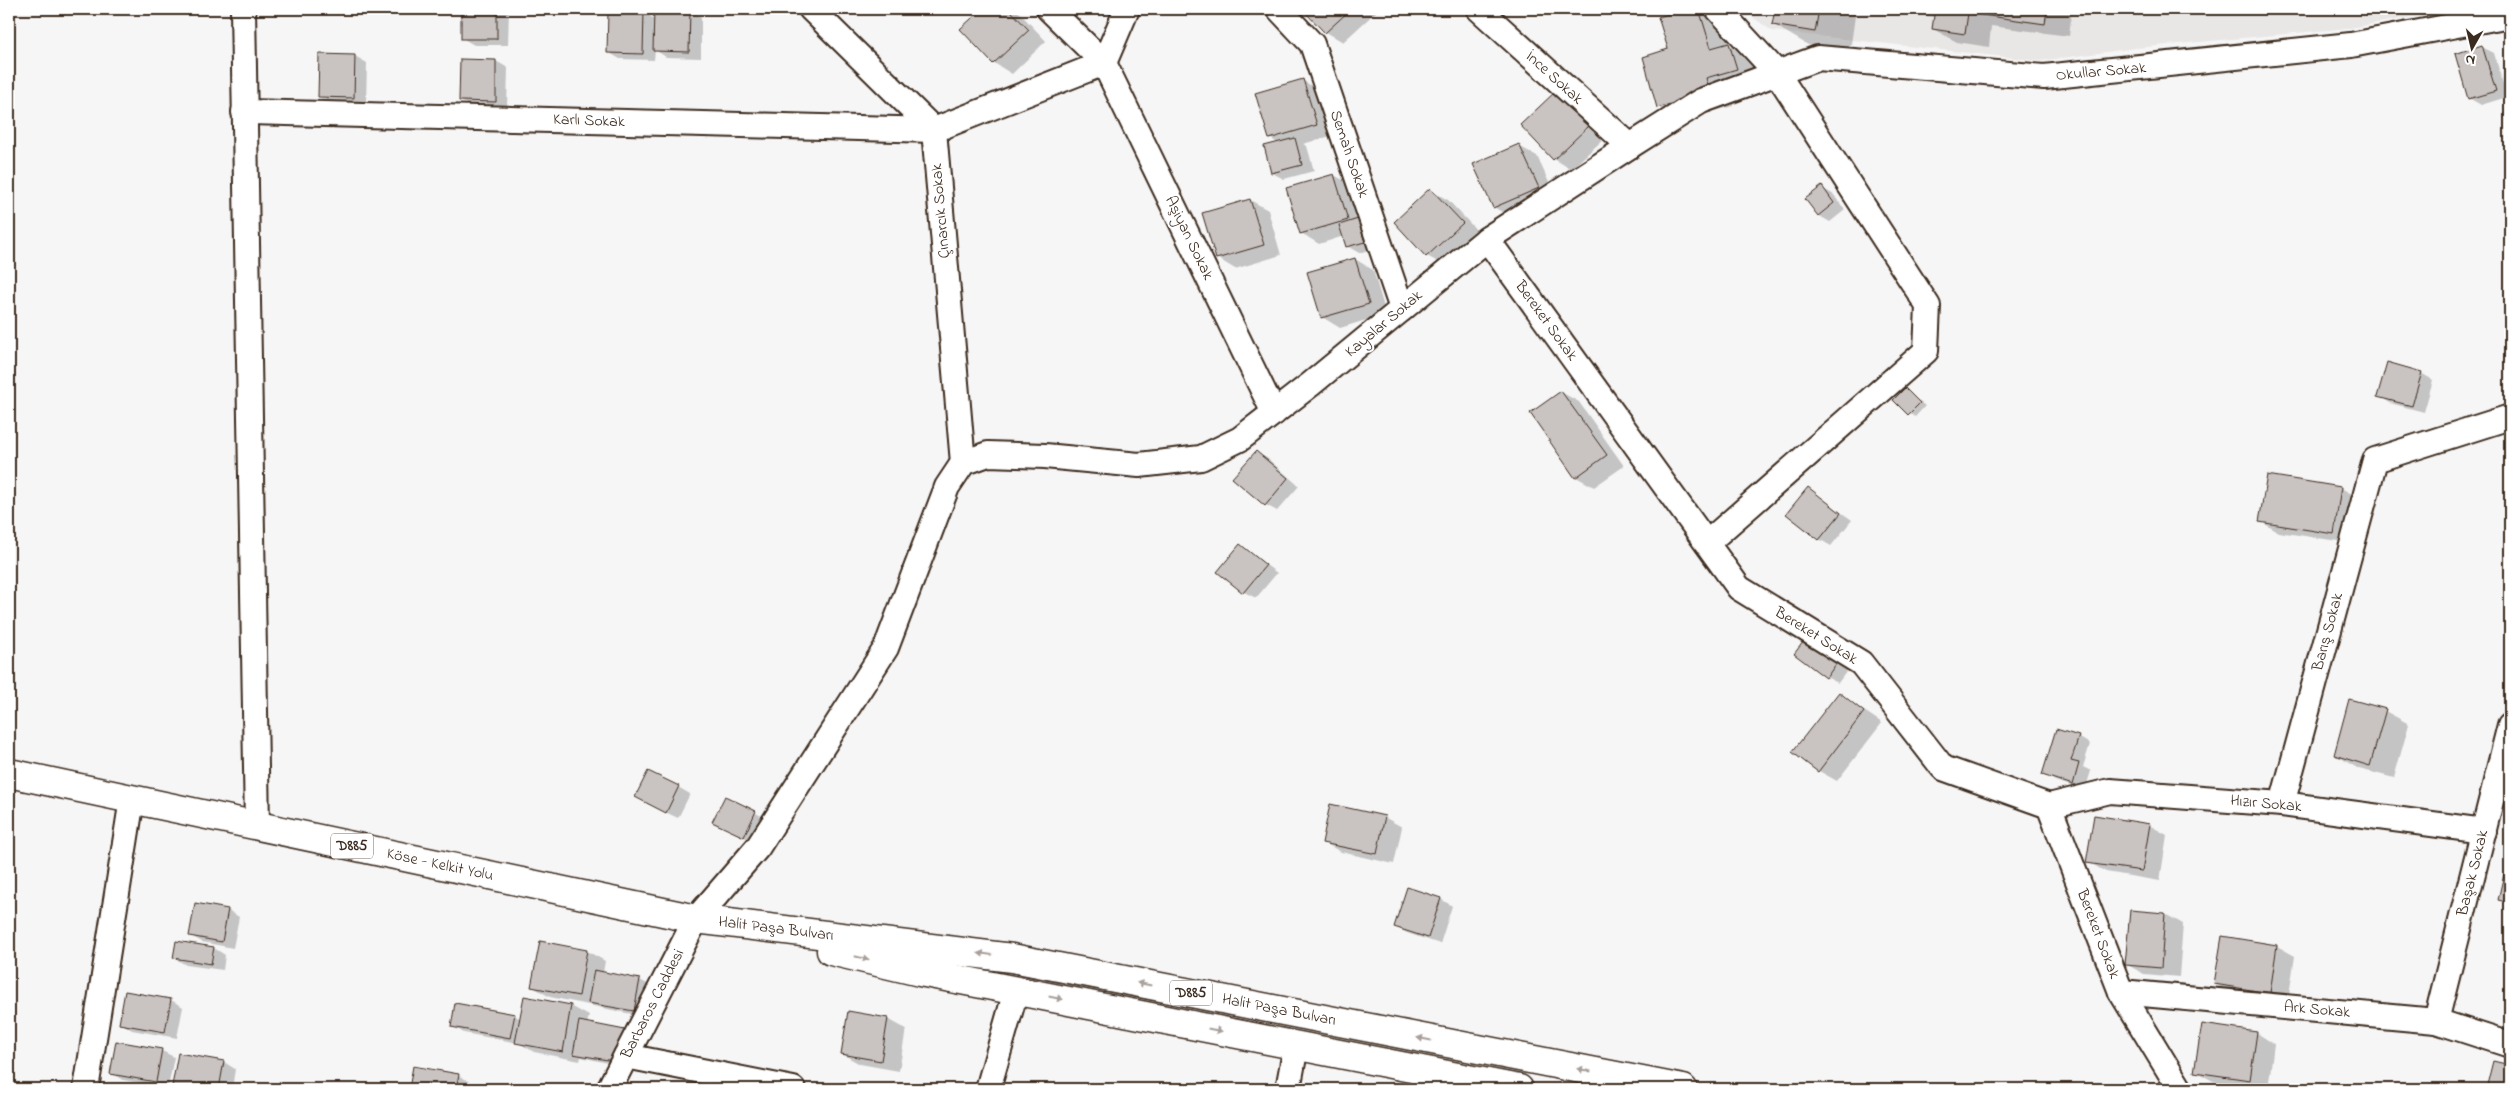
<svg xmlns="http://www.w3.org/2000/svg" width="2519" height="1098" viewBox="0 0 2519 1098" font-family="'Indie Flower',sans-serif">
	<rect width="100%" height="100%" fill="#f7f6f6"/>
	<filter id="ink" filterUnits="userSpaceOnUse"><feTurbulence type="fractalNoise" baseFrequency=".02" numOctaves="2"/><feDisplacementMap in="SourceGraphic" scale="10" xChannelSelector="R" yChannelSelector="G"/><feConvolveMatrix kernelMatrix="1 2 1 2 8 2 1 2 1" color-interpolation-filters="sRGB"/></filter>
	<g filter="url(#ink)">
		<polygon fill="#e9e7e6" points="1741,9 2459,9 2350,28 2136,48 2040,61 1772,31"/>
		<g fill="#0003">
			<polygon points="463,9 509,9 508,45 474,45 462,38"/>
			<polygon points="984,9 1016,9 1046,41 1012,74 994,63 962,29"/>
			<polygon points="1304,9 1377,9 1378,10 1343,42 1326,32"/>
			<polygon points="1692,9 1701,9 1722,21 1729,44 1753,58 1760,83 1729,92 1733,106 1682,120 1658,107 1669,50 1660,18"/>
			<polygon points="1776,9 1856,9 1850,51 1808,45 1774,25"/>
			<polygon points="1891,9 2072,9 2069,36 1991,26 1989,47 1957,42 1933,29 1935,17 1896,12"/>
			<polygon points="690,10 701,17 701,58 666,57 655,50 654,60 620,59 608,52 644,13 655,19"/>
			<polygon points="2482,47 2494,53 2507,97 2481,105 2469,98"/>
			<polygon points="355,56 367,63 366,104 331,103 320,96"/>
			<polygon points="496,61 508,68 507,108 472,107 461,101"/>
			<polygon points="1302,80 1320,91 1334,135 1303,144 1307,146 1314,171 1284,179 1272,173 1279,144 1270,138"/>
			<polygon points="1556,92 1606,137 1571,169 1554,159"/>
			<polygon points="1519,146 1537,156 1556,198 1511,218 1494,207"/>
			<polygon points="1334,175 1352,185 1376,248 1359,253 1347,246 1344,236 1319,244 1301,233"/>
			<polygon points="1822,188 1834,195 1845,210 1830,222 1818,215"/>
			<polygon points="1430,190 1448,200 1480,234 1445,266 1427,256 1395,222"/>
			<polygon points="1250,200 1268,210 1281,255 1235,269 1217,258"/>
			<polygon points="1355,259 1373,270 1386,314 1340,328 1322,317"/>
			<polygon points="2421,373 2433,380 2424,412 2390,403 2379,396"/>
			<polygon points="1905,390 1925,406 1915,417 1895,400"/>
			<polygon points="1561,392 1579,402 1624,466 1594,487 1576,477"/>
			<polygon points="1256,452 1268,459 1299,486 1277,511 1266,505"/>
			<polygon points="2341,488 2359,498 2351,543 2278,532 2260,521"/>
			<polygon points="1808,489 1852,520 1831,546 1819,539"/>
			<polygon points="1240,546 1277,573 1256,598 1244,592"/>
			<polygon points="1807,639 1849,668 1838,683 1826,677"/>
			<polygon points="1839,694 1882,723 1837,781 1819,771"/>
			<polygon points="2385,711 2409,724 2394,778 2359,769 2335,755"/>
			<polygon points="2078,737 2090,744 2083,767 2091,771 2085,790 2055,781 2044,774"/>
			<polygon points="678,787 690,794 678,818 648,804"/>
			<polygon points="726,797 767,819 756,843 714,822"/>
			<polygon points="1384,817 1402,827 1394,864 1341,852 1323,842"/>
			<polygon points="2149,825 2167,835 2160,881 2106,872 2088,862"/>
			<polygon points="2505,876 2510,877 2510,906 2499,899"/>
			<polygon points="1441,899 1452,906 1440,944 1407,933 1395,927"/>
			<polygon points="228,910 239,917 233,948 202,942 191,936"/>
			<polygon points="2165,914 2183,924 2179,977 2144,974 2126,964"/>
			<polygon points="2223,938 2277,946 2295,956 2288,1002 2233,994 2215,984"/>
			<polygon points="541,942 587,951 605,961 603,973 640,980 651,986 646,1017 550,997 533,987"/>
			<polygon points="214,948 225,955 223,970 186,965 174,958"/>
			<polygon points="126,992 171,1000 183,1007 177,1038 132,1030 121,1023"/>
			<polygon points="525,998 571,1006 589,1016 587,1024 624,1031 636,1038 630,1068 581,1057 580,1061 534,1052 519,1043 464,1033 452,1026 514,1015 521,1019"/>
			<polygon points="849,1012 888,1019 906,1029 899,1071 860,1064 842,1054"/>
			<polygon points="2257,1033 2274,1044 2268,1089 2213,1081 2195,1071"/>
			<polygon points="117,1042 162,1051 174,1057 168,1088 123,1080 112,1073"/>
			<polygon points="224,1062 235,1069 232,1089 181,1089 174,1085"/>
			<polygon points="414,1067 458,1075 470,1082 469,1089 410,1089"/>
		</g>
		<g fill="#c9c3c1" stroke="#3b2a1e">
			<rect x="461" y="9" width="36" height="30"/>
			<polygon points="654,9 690,9 689,52 653,51"/>
			<polygon points="982,9 1009,9 1029,30 993,64 960,29"/>
			<polygon points="1302,9 1351,9 1325,33"/>
			<polygon points="1687,9 1699,9 1711,48 1729,43 1737,69 1706,78 1710,92 1657,108 1643,57 1668,49 1658,17"/>
			<polygon points="1775,9 1819,9 1815,32 1772,25"/>
			<polygon points="1935,9 2047,9 2045,24 1968,13 1965,34 1932,29"/>
			<polygon points="608,11 644,11 643,54 607,53"/>
			<polygon points="2482,45 2496,91 2468,99 2455,54"/>
			<polygon points="319,54 355,55 354,98 318,97"/>
			<polygon points="460,59 496,60 496,102 459,101"/>
			<polygon points="1303,79 1317,125 1269,139 1255,93"/>
			<polygon points="1556,91 1589,126 1553,160 1520,125"/>
			<polygon points="1295,138 1302,165 1271,173 1264,146"/>
			<polygon points="1519,144 1539,188 1493,208 1473,164"/>
			<polygon points="1334,174 1348,220 1300,234 1286,188"/>
			<polygon points="1822,186 1834,203 1818,216 1805,199"/>
			<polygon points="1430,188 1463,223 1426,257 1394,222"/>
			<polygon points="1250,199 1264,245 1216,259 1202,213"/>
			<polygon points="1358,219 1365,242 1346,247 1339,225"/>
			<polygon points="1355,258 1369,304 1321,318 1307,272"/>
			<polygon points="2387,362 2422,372 2412,406 2377,397"/>
			<polygon points="1905,388 1920,403 1908,415 1893,400"/>
			<polygon points="1561,391 1607,455 1575,478 1530,413"/>
			<polygon points="1256,451 1288,478 1265,506 1232,478"/>
			<polygon points="2267,475 2341,487 2334,534 2259,522"/>
			<polygon points="1808,487 1841,513 1819,540 1786,514"/>
			<polygon points="1240,544 1266,565 1243,593 1217,572"/>
			<polygon points="1807,637 1839,660 1826,678 1794,654"/>
			<polygon points="1839,692 1864,712 1818,772 1792,752"/>
			<polygon points="2349,699 2386,709 2370,766 2334,755"/>
			<polygon points="2056,729 2079,736 2071,761 2079,763 2073,785 2042,775"/>
			<polygon points="648,771 679,786 666,813 635,797"/>
			<polygon points="725,796 756,811 744,837 712,822"/>
			<polygon points="1330,804 1385,816 1377,854 1322,843"/>
			<polygon points="2094,815 2150,824 2142,871 2086,863"/>
			<polygon points="2504,874 2510,876 2510,903 2498,900"/>
			<polygon points="1407,887 1441,898 1428,938 1394,927"/>
			<polygon points="195,903 228,909 222,942 189,936"/>
			<polygon points="2130,910 2165,913 2161,968 2125,965"/>
			<polygon points="2222,936 2277,945 2270,993 2214,984"/>
			<polygon points="176,941 214,947 211,964 173,958"/>
			<polygon points="540,941 587,950 579,996 531,987"/>
			<polygon points="594,970 640,979 634,1011 588,1003"/>
			<polygon points="125,991 171,999 165,1032 119,1024"/>
			<polygon points="2510,994 2510,1012 2506,1011"/>
			<polygon points="524,996 571,1005 563,1052 515,1043"/>
			<polygon points="455,1003 515,1014 510,1038 451,1027"/>
			<polygon points="848,1011 888,1018 881,1061 841,1054"/>
			<polygon points="579,1021 625,1030 619,1062 573,1054"/>
			<polygon points="2202,1024 2257,1032 2250,1080 2194,1072"/>
			<polygon points="116,1041 162,1049 156,1082 110,1074"/>
			<polygon points="178,1053 224,1061 219,1089 192,1089 172,1086"/>
			<polygon points="2493,1061 2510,1065 2510,1089 2486,1089"/>
			<polygon points="413,1066 459,1074 456,1089 409,1089"/>
		</g>
		<g fill="none" stroke-linecap="round" stroke-linejoin="round">
			<g stroke="#3b2a1e" stroke-width="28">
				<g id="street">
					<polyline points="243,9 257,826"/>
					<polyline points="811,9 934,130 963,463"/>
					<polyline points="1049,9 1104,63 1274,413"/>
					<polyline points="1279,9 1312,44 1402,309"/>
					<polyline points="1479,9 1630,146"/>
					<polyline points="244,112 934,130 1104,63 1127,9"/>
					<polyline points="1487,239 1739,588 1861,663 1943,768 2049,806 2121,992 2180,1089"/>
					<polyline points="963,463 988,454 1045,456 1139,465 1201,458 1240,439 1311,384 1487,239 1630,146 1701,101 1818,58 2044,77 2351,45 2510,15"/>
					<polyline points="1707,543 1926,351 1928,306 1777,73 1718,9"/>
					<polyline points="2282,804 2375,460 2510,417"/>
					<polyline points="2049,806 2110,791 2282,804 2484,831"/>
					<polyline points="2121,992 2436,1021 2510,1045"/>
					<polyline points="2436,1021 2510,725"/>
					<polyline points="626,1056 793,1089"/>
					<polyline points="86,1089 132,799"/>
					<polyline points="609,1089 696,919 758,847 886,648 947,487 963,463"/>
					<polyline points="988,1089 1016,991"/>
					<polyline points="1288,1089 1296,1046"/>
					<polyline points="1422,1089 1425,1071"/>
				</g>
			</g>
			<g stroke="#3b2a1e" stroke-width="31">
				<polyline id="primary" points="9,773 696,919"/>
			</g>
			<g stroke="#3b2a1e" stroke-width="31">
				<g id="highway">
					<polyline points="696,919 1012,958 1683,1089"/>
					<polyline points="831,951 920,972 1519,1089"/>
				</g>
			</g>
			<use href="#street" stroke="#fff" stroke-width="24"/>
			<use href="#primary" stroke="#fff" stroke-width="28"/>
			<use href="#highway" stroke="#fff" stroke-width="28"/>
		</g>
		<defs><path id="oneway-solid" d="M-6-.8H1V-3.2L6.5 0L1 3.2V.8H-6Z" transform="scale(1.25)"/></defs>
		<g fill="#a79f9a">
			<use href="#oneway-solid" transform="translate(985 954) rotate(-173)"/>
			<use href="#oneway-solid" transform="translate(862 958) rotate(13)"/>
			<use href="#oneway-solid" transform="translate(1144 984) rotate(-169)"/>
			<use href="#oneway-solid" transform="translate(1056 998) rotate(11)"/>
			<use href="#oneway-solid" transform="translate(1215 1030) rotate(11)"/>
			<use href="#oneway-solid" transform="translate(1424 1039) rotate(-169)"/>
			<use href="#oneway-solid" transform="translate(1584 1070) rotate(-169)"/>
		</g>
	</g>
	<g text-anchor="middle" dominant-baseline="central" stroke-width="4" stroke-linejoin="round" paint-order="stroke">
		<g fill="#fff" stroke="#766a62" stroke-width="1">
			<rect x="331" y="833.5" width="42" height="25" rx="4"/>
			<rect x="1170" y="980.5" width="42" height="25" rx="4"/>
		</g>
		<g font-size="15" font-weight="bold" fill="#3b2a1e">
			<text x="352" y="846">D885</text>
			<text x="1191" y="993">D885</text>
		</g>
		<g font-size="16" fill="#3b2a1e" stroke="#fff">
			<text transform="translate(2101 72) rotate(-5)">Okullar Sokak</text>
			<text transform="translate(1554 78) rotate(42)">İnce Sokak</text>
			<text transform="translate(589 121) rotate(2)">Karlı Sokak</text>
			<text transform="translate(1349 154) rotate(71)">Semah Sokak</text>
			<text transform="translate(941 211) rotate(-95)">Çınarcık Sokak</text>
			<text transform="translate(1189 238) rotate(64)">Aşiyan Sokak</text>
			<text transform="translate(1546 321) rotate(54)">Bereket Sokak</text>
			<text transform="translate(1384 324) rotate(-40)">Kayalar Sokak</text>
			<text transform="translate(2328 632) rotate(-75)">Barış Sokak</text>
			<text transform="translate(1816 636) rotate(32)">Bereket Sokak</text>
			<text transform="translate(2266 804) rotate(5)">Hızır Sokak</text>
			<text transform="translate(440 865) rotate(12)">Köse - Kelkit Yolu</text>
			<text transform="translate(2473 873) rotate(-76)">Başak Sokak</text>
			<text transform="translate(776 929) rotate(7)">Halit Paşa Bulvarı</text>
			<text transform="translate(2098 934) rotate(69)">Bereket Sokak</text>
			<text transform="translate(653 1004) rotate(-63)">Barbaros Caddesi</text>
			<text transform="translate(1279 1010) rotate(11)">Halit Paşa Bulvarı</text>
			<text transform="translate(2317 1010) rotate(5)">Ark Sokak</text>
		</g>
	</g>
	<rect width="2519" height="1098" fill="none" stroke="#fff" stroke-width="30"/>
	<rect x="15" y="15" width="2489" height="1068" fill="none" stroke="#3b2a1e" stroke-width="2" filter="url(#ink)"/>
	<g transform="translate(2472 48) rotate(188)" stroke="#ffffff" stroke-width="4" paint-order="stroke">
	<path d="M0-4L9 19L0 12L-9 19Z" fill="#3b2a1e"/>
	<text y="-8" font-size="14" font-weight="bold" text-anchor="middle" fill="#3b2a1e">N</text>
	</g>
</svg>
